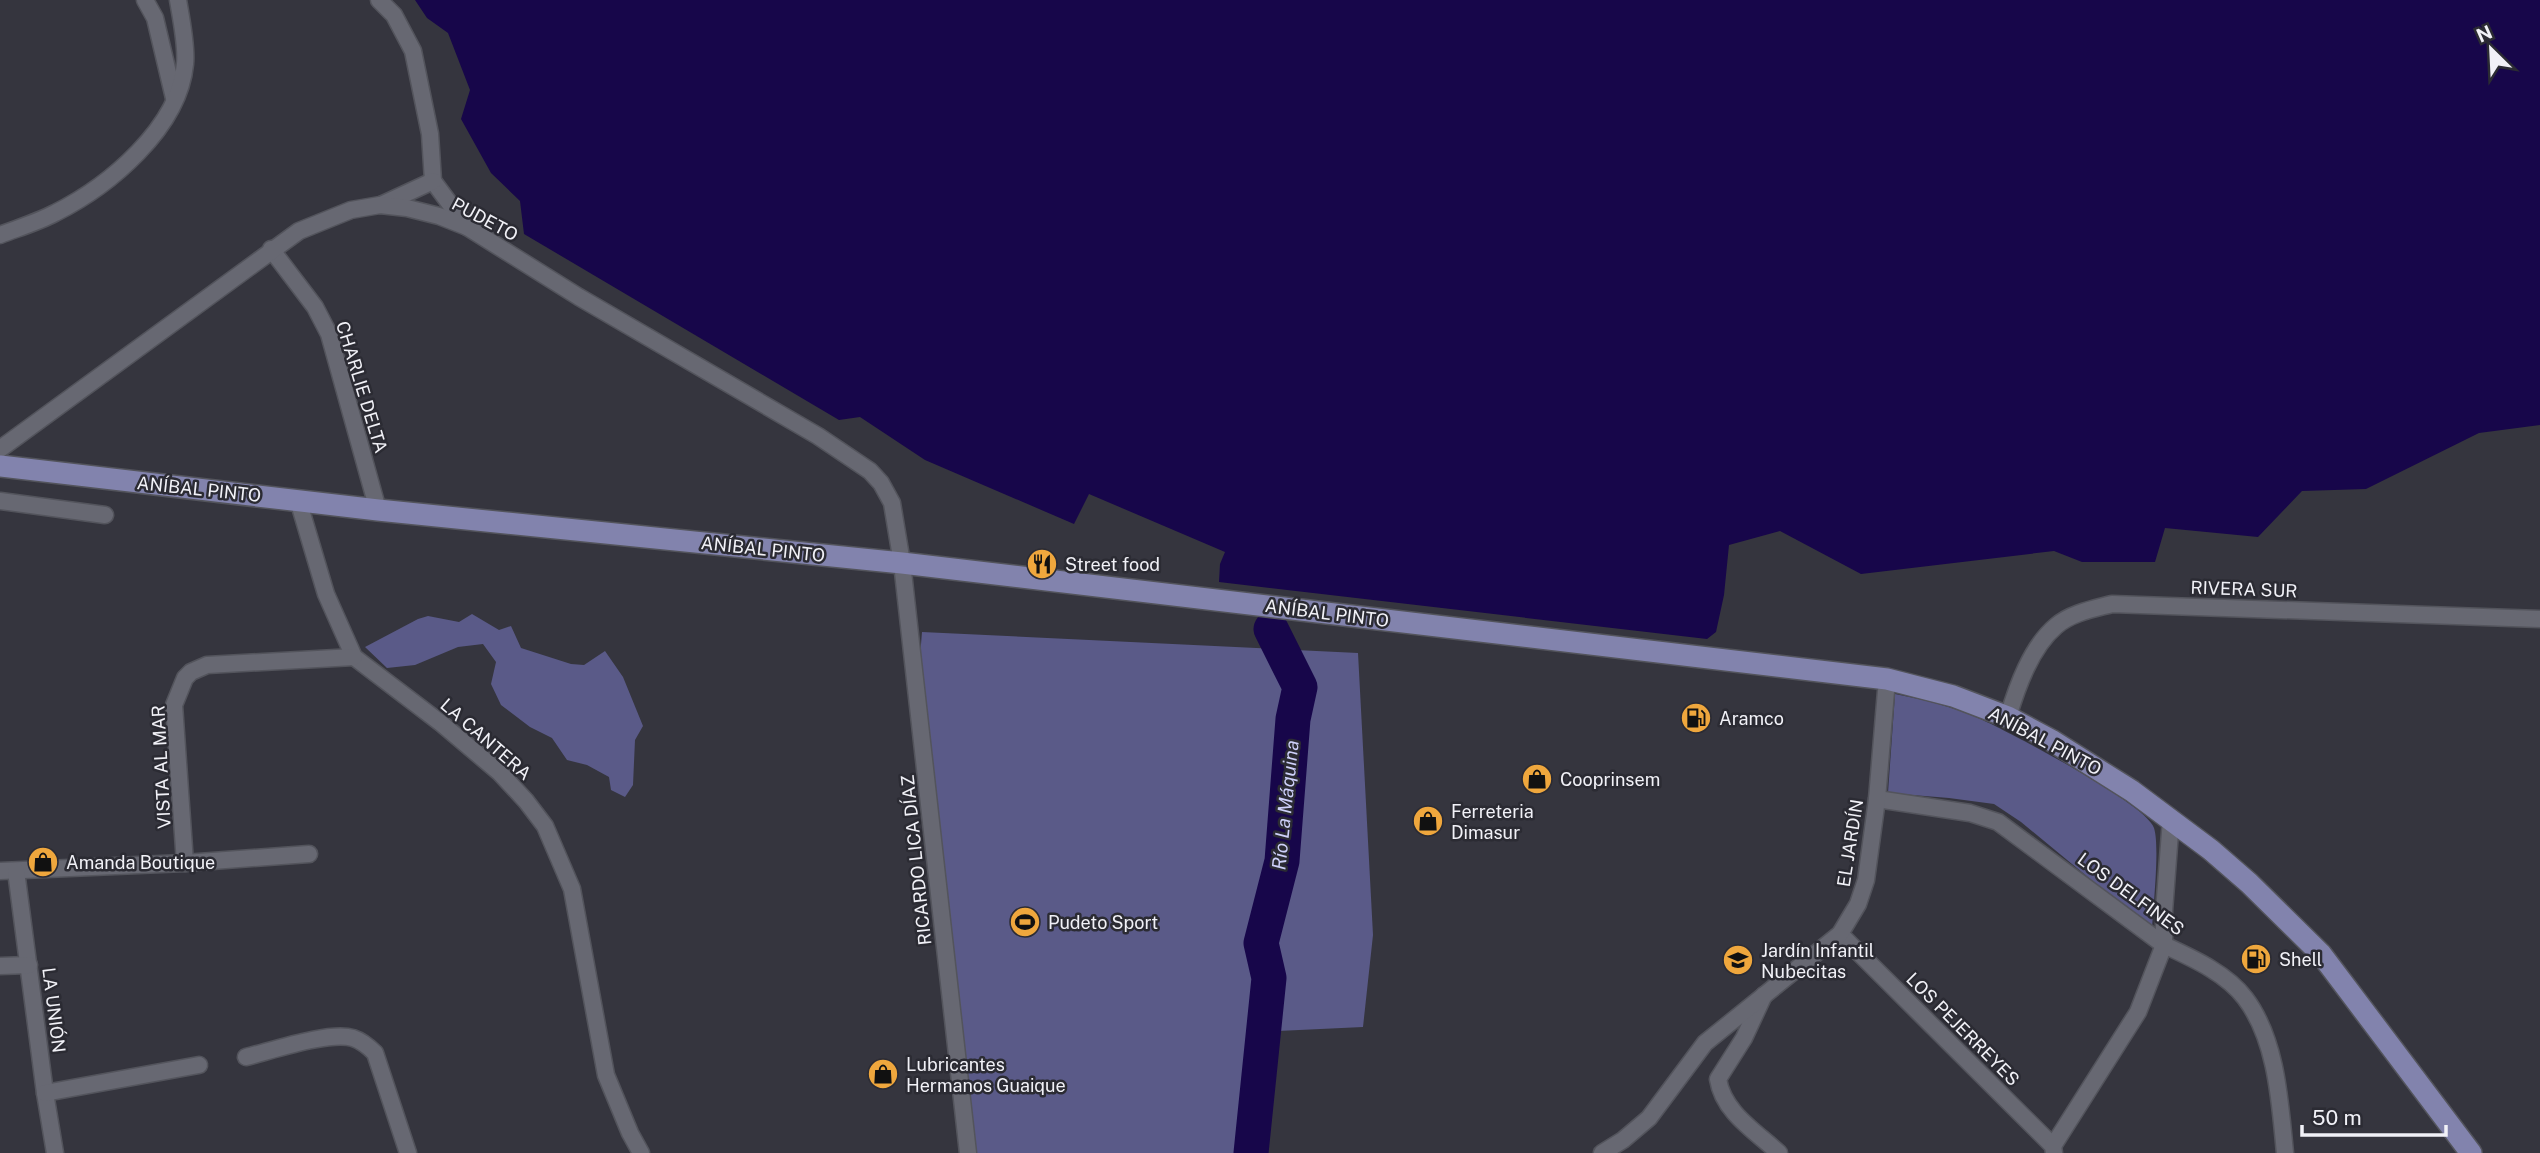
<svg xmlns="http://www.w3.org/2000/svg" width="2540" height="1153" viewBox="0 0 2540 1153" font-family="'Public Sans',sans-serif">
	<rect width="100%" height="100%" fill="#35353e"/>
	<g fill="#5a5a88">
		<polygon points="472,614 499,630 511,626 521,648 571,664 584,665 605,651 623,677 643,726 635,740 633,785 625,797 611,790 609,777 587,765 567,760 552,738 530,727 501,705 491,684 496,662 483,644 458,647 415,665 387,668 365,647 418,619 428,616 459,622"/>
		<polygon points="922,632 1358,653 1373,935 1363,1027 1278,1031 1266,1153 963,1153 916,706"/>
		<path d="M1895 694C1924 700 1951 706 1978 718 2006 730 2147 804 2154 828 2160 846 2153 908 2152 930L2021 822 1994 804 1949 798 1888 793Z"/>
	</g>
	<polygon fill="#17064a" points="415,0 2540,0 2540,425 2479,433 2366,489 2302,491 2258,537 2165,528 2155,562 2082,562 2054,551 1861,574 1780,531 1729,545 1724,595 1716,632 1707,639 1219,582 1220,564 1225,552 1089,494 1074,524 925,460 860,417 839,420 524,234 520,201 491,173 461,119 470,90 448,33 427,18"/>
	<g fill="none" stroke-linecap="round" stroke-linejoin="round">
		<polyline stroke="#17064a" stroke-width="35" points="1251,1153 1269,978 1261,943 1282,861 1293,719 1300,687 1271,629"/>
		<g stroke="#53545c" stroke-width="19">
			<g id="street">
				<polyline points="145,0 155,18 174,98"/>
				<polyline points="379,0 394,15 413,51 430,134 433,181 467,227"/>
				<polyline points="381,205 433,181"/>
				<path d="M0 235C18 228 38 222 55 213 109 186 179 128 185 64 187 46 181 18 178 0"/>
				<polyline points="271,249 315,307 329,334 378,510"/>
				<polyline points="0,449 299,231 351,210 380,205 407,208 439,216 467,227 579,297 818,436 870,471 881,483 892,503 902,563 968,1153"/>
				<polyline points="298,500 326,594 354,657 442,724 500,773 526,801 545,826 572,889 606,1075 630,1133 641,1153"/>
				<polyline points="0,501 105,515"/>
				<path d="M2008 717C2017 687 2031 647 2056 626 2071 613 2093 609 2112 604L2540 619"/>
				<path d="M1877 799 1970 813 1998 822 2164 945C2192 958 2226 973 2245 998 2277 1040 2280 1103 2285 1153"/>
				<polyline points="185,863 174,705 185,678 191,672 207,665 354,657"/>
				<polyline points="0,871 185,863 309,854"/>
				<polyline points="16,871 45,1093 55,1153"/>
				<polyline points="1840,934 2053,1146 2054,1153"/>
				<polyline points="0,966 29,965"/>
				<path d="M1764 995 1744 1038 1718 1079C1723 1112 1755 1131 1779 1153"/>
				<path d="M246 1057C271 1051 329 1031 353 1038 362 1041 368 1046 375 1053L408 1153"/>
				<polyline points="45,1093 199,1065"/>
				<polyline points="2053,1146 2138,1012 2164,945 2164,911 2171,819"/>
				<polyline points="1602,1153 1623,1140 1649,1118 1705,1043 1840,934 1858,904 1866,880 1877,799 1887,679"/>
			</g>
		</g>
		<g stroke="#53545c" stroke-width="24">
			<polyline id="primary" points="0,466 378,510 902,563 1887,679 1953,696 2008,717 2051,740 2132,791 2211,850 2249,883 2321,954 2471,1153"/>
		</g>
		<use href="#street" stroke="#676872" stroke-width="16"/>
		<use href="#primary" stroke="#8283ad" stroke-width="21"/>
	</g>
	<defs>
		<g id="restaurant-disc" transform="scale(1.575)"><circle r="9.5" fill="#efa73d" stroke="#2b2b33"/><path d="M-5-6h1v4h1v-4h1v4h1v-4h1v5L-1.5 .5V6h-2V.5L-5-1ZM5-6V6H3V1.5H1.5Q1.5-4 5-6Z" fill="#111"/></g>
		<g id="fuel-disc" transform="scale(1.575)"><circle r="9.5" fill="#efa73d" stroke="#2b2b33"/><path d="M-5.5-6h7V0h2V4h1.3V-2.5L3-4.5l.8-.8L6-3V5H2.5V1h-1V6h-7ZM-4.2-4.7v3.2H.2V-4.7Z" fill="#111"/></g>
		<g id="shop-disc" transform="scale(1.575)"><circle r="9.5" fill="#efa73d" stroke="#2b2b33"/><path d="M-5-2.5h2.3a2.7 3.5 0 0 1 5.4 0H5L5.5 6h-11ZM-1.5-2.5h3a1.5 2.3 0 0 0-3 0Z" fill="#111"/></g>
		<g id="stadium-disc" transform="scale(1.575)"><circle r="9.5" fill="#efa73d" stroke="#2b2b33"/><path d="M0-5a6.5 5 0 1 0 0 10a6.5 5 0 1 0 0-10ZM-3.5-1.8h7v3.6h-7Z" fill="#111"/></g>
		<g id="school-disc" transform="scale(1.575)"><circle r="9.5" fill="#efa73d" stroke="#2b2b33"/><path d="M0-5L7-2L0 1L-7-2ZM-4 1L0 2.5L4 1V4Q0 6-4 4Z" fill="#111"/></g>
	</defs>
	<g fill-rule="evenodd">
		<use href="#restaurant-disc" x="1042" y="564"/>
		<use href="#fuel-disc" x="1696" y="718"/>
		<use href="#shop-disc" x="1537" y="779"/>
		<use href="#shop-disc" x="1428" y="821"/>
		<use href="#shop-disc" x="43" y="862"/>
		<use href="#stadium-disc" x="1025" y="922"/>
		<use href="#fuel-disc" x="2256" y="959"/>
		<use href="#school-disc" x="1738" y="960"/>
		<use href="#shop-disc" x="883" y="1074"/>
	</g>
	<g text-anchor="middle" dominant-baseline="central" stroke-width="5" stroke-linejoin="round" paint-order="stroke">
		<g font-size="18" fill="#f1f1f7" stroke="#2b2b33">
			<text transform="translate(485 219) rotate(28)">PUDETO</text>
			<text transform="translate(362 387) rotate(73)">CHARLIE DELTA</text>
			<text transform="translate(199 489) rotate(6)">ANÍBAL PINTO</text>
			<text transform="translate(763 549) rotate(6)">ANÍBAL PINTO</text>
			<text transform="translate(2244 589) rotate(2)">RIVERA SUR</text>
			<text transform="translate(1327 613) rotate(7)">ANÍBAL PINTO</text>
			<text transform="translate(486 739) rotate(41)">LA CANTERA</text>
			<text transform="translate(2045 741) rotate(28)">ANÍBAL PINTO</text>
			<text transform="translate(161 767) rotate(-93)">VISTA AL MAR</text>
			<text transform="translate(1850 843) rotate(-81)">EL JARDÍN</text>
			<text transform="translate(916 860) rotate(-96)">RICARDO LICA DÍAZ</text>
			<text transform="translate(2131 894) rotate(36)">LOS DELFINES</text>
			<text transform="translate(54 1010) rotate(83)">LA UNIÓN</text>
			<text transform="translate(1963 1029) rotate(45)">LOS PEJERREYES</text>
		</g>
		<g font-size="18" fill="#f1f1f7" stroke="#2b2b33" text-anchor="start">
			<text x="1065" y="564">Street food</text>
			<text x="1719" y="718">Aramco</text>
			<text x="1560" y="779">Cooprinsem</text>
			<text x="1451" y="811">Ferreteria<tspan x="1451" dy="21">Dimasur</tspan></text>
			<text x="66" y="862">Amanda Boutique</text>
			<text x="1048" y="922">Pudeto Sport</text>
			<text x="1761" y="950">Jardín Infantil<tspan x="1761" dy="21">Nubecitas</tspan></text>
			<text x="2279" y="959">Shell</text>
			<text x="906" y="1064">Lubricantes<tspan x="906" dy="21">Hermanos Guaique</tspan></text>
		</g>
		<g font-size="19" font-style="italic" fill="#ced0fa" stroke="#2b2b33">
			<text transform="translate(1285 805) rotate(-84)">Río La Máquina</text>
		</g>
	</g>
	<g transform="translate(2491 49) rotate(336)" stroke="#2b2b33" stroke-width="5" paint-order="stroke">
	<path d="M0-5L12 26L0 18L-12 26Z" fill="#f1f1f7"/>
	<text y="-10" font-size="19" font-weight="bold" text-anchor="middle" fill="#f1f1f7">N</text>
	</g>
	<path d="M2302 1125v10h144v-10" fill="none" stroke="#f1f1f7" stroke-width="3.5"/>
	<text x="2312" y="1125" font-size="21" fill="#f1f1f7" stroke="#2b2b33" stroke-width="5" paint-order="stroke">50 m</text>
</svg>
